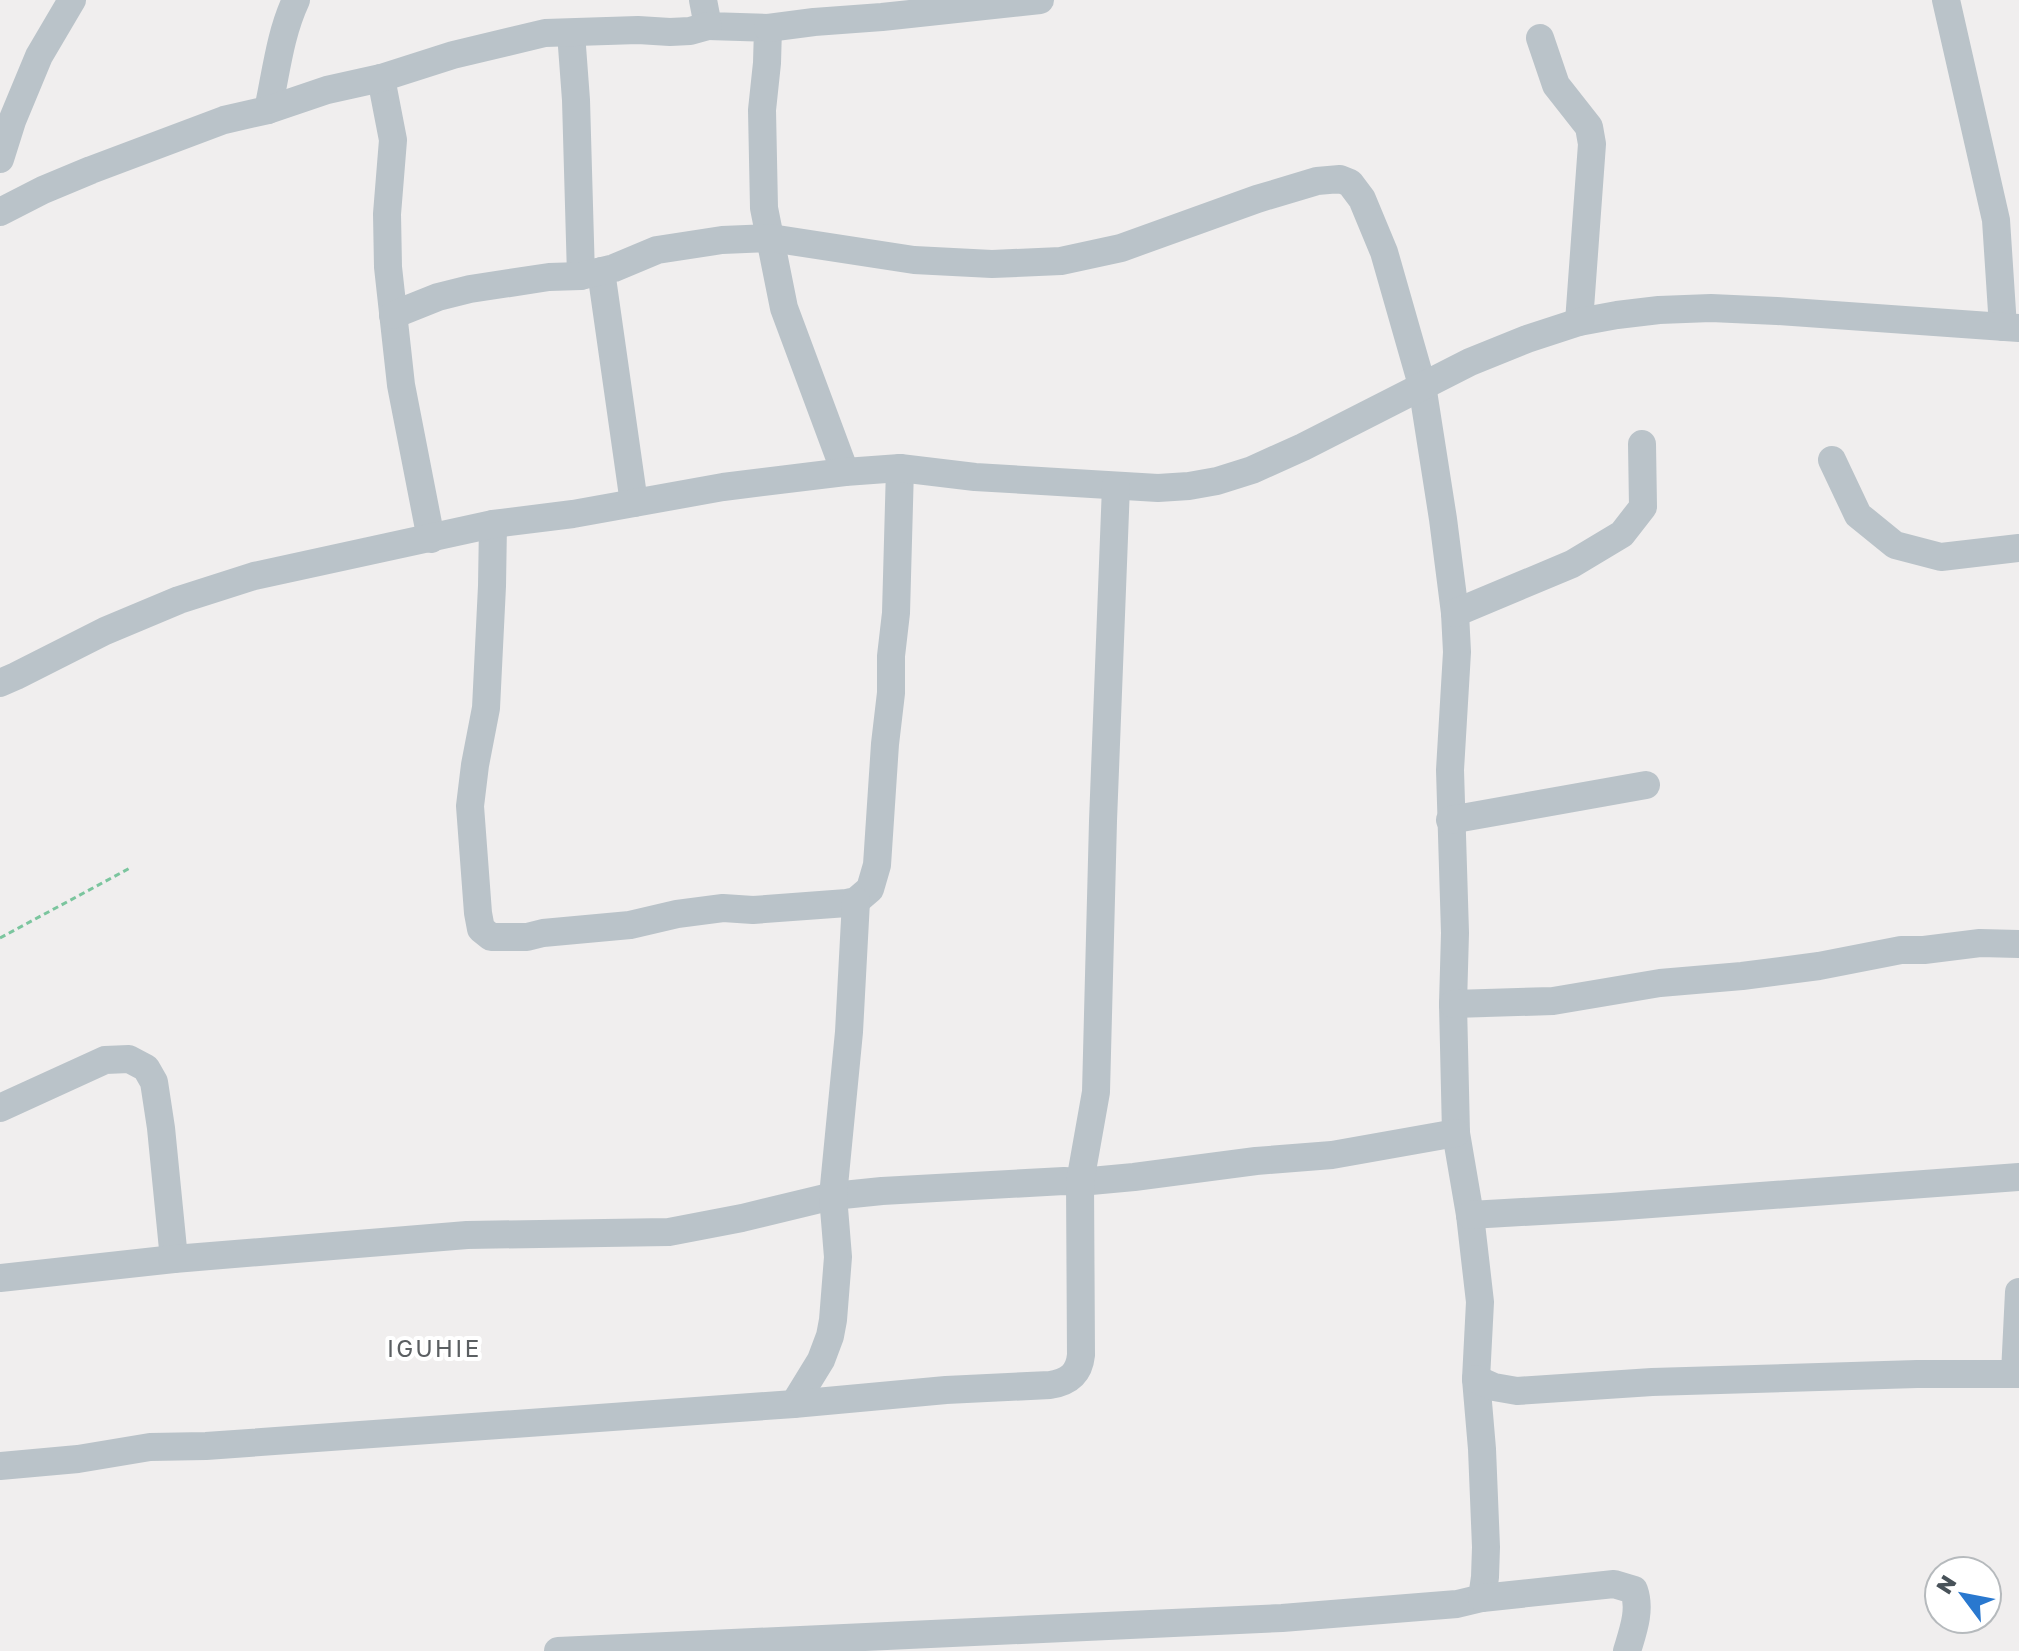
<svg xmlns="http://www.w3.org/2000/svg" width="2019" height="1651" viewBox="0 0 2019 1651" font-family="'Golos Text',sans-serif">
	<rect width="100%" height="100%" fill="#f0eeee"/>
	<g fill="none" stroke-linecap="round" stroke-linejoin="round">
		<polyline stroke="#7bc59e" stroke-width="3" stroke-dasharray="6 4" stroke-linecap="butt" points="0,938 130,868"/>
		<g stroke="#bac3c9" stroke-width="28">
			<polyline points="703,0 708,26 768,28 767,63 762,110 764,208 784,308 845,472"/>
			<polyline points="1946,0 1996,220 2003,327"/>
			<polyline points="768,28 814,22 882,17 1040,0"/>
			<polyline points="571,33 576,100 581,276"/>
			<polyline points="1540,38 1556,85 1589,127 1592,144 1579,322"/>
			<polyline points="381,78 393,140 387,214 388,267 401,385 431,539"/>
			<path d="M268 110C276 73 280 34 296 0"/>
			<polyline points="0,159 12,121 39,56 72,0"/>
			<polyline points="0,212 43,190 91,170 224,120 268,110 327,90 381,78 453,55 545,33 638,30 670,32 690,31 708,26"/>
			<polyline points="601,271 634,503"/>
			<polyline points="393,315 438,297 470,289 549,277 581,276 614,268 657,250 722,240 771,238 914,260 992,264 1061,261 1121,248 1257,199 1317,181 1340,179 1350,183 1362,199 1384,252 1422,385 1443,519 1455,613 1457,652 1450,770 1455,933 1453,1004 1456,1133 1470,1215 1480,1302 1476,1379 1482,1449 1486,1547 1485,1577 1482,1598 1457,1604 1282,1618 558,1651"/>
			<polyline points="1832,460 1858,515 1895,545 1941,557 2019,548"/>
			<polyline points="493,524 492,586 486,708 475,765 470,806 478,913 481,929 491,937 527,937 543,933 630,925 677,914 723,908 753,910 847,903 856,901 870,889 877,865 885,744 891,693 891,656 896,613 900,468"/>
			<polyline points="1455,613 1572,564 1622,534 1643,507 1642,444"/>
			<polyline points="0,683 16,676 105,631 179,600 254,576 493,524 573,514 723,487 845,472 900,468 975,477 1158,488 1189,486 1217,481 1252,470 1303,447 1470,362 1527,339 1579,322 1617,315 1659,310 1711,308 1777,311 2019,328"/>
			<polyline points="1450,820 1646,785"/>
			<polyline points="1453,1004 1553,1001 1660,983 1742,976 1819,966 1901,950 1924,950 1980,943 2019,944"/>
			<polyline points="0,1108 105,1060 129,1059 146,1068 154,1082 161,1128 174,1259"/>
			<polyline points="1470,1215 1611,1207 2019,1177"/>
			<polyline points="0,1278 174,1259 467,1235 669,1232 742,1218 833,1196 882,1191 1064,1181 1080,1182 1134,1177 1256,1161 1332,1155 1456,1133"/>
			<polyline points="2015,1373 2019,1292"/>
			<polyline points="1476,1379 1494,1387 1517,1391 1652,1382 1917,1374 2019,1374"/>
			<polyline points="794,1404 821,1360 830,1336 833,1320 838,1257 833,1196 849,1032 856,901"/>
			<path d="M0 1466 78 1459 150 1447 206 1446 794 1404 946 1390 1050 1385C1069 1382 1079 1374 1081 1355L1080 1182 1096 1092 1103 821 1116 486"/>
			<path d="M1482 1598 1614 1584 1634 1590C1641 1610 1633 1631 1627 1651"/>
		</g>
	</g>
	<g text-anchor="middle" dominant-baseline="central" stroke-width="8" stroke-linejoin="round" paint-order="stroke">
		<g font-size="24" letter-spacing="2" fill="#5b5f62" stroke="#fff">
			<text x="434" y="1347">IGUHIE</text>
		</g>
	</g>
	<g transform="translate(1963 1595) rotate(302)"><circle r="38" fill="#ffffff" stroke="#b6babd" stroke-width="2"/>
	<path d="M0-6L14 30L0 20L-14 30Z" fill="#2978cf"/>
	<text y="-12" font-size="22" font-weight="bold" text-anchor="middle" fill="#485259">N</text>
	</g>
</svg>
